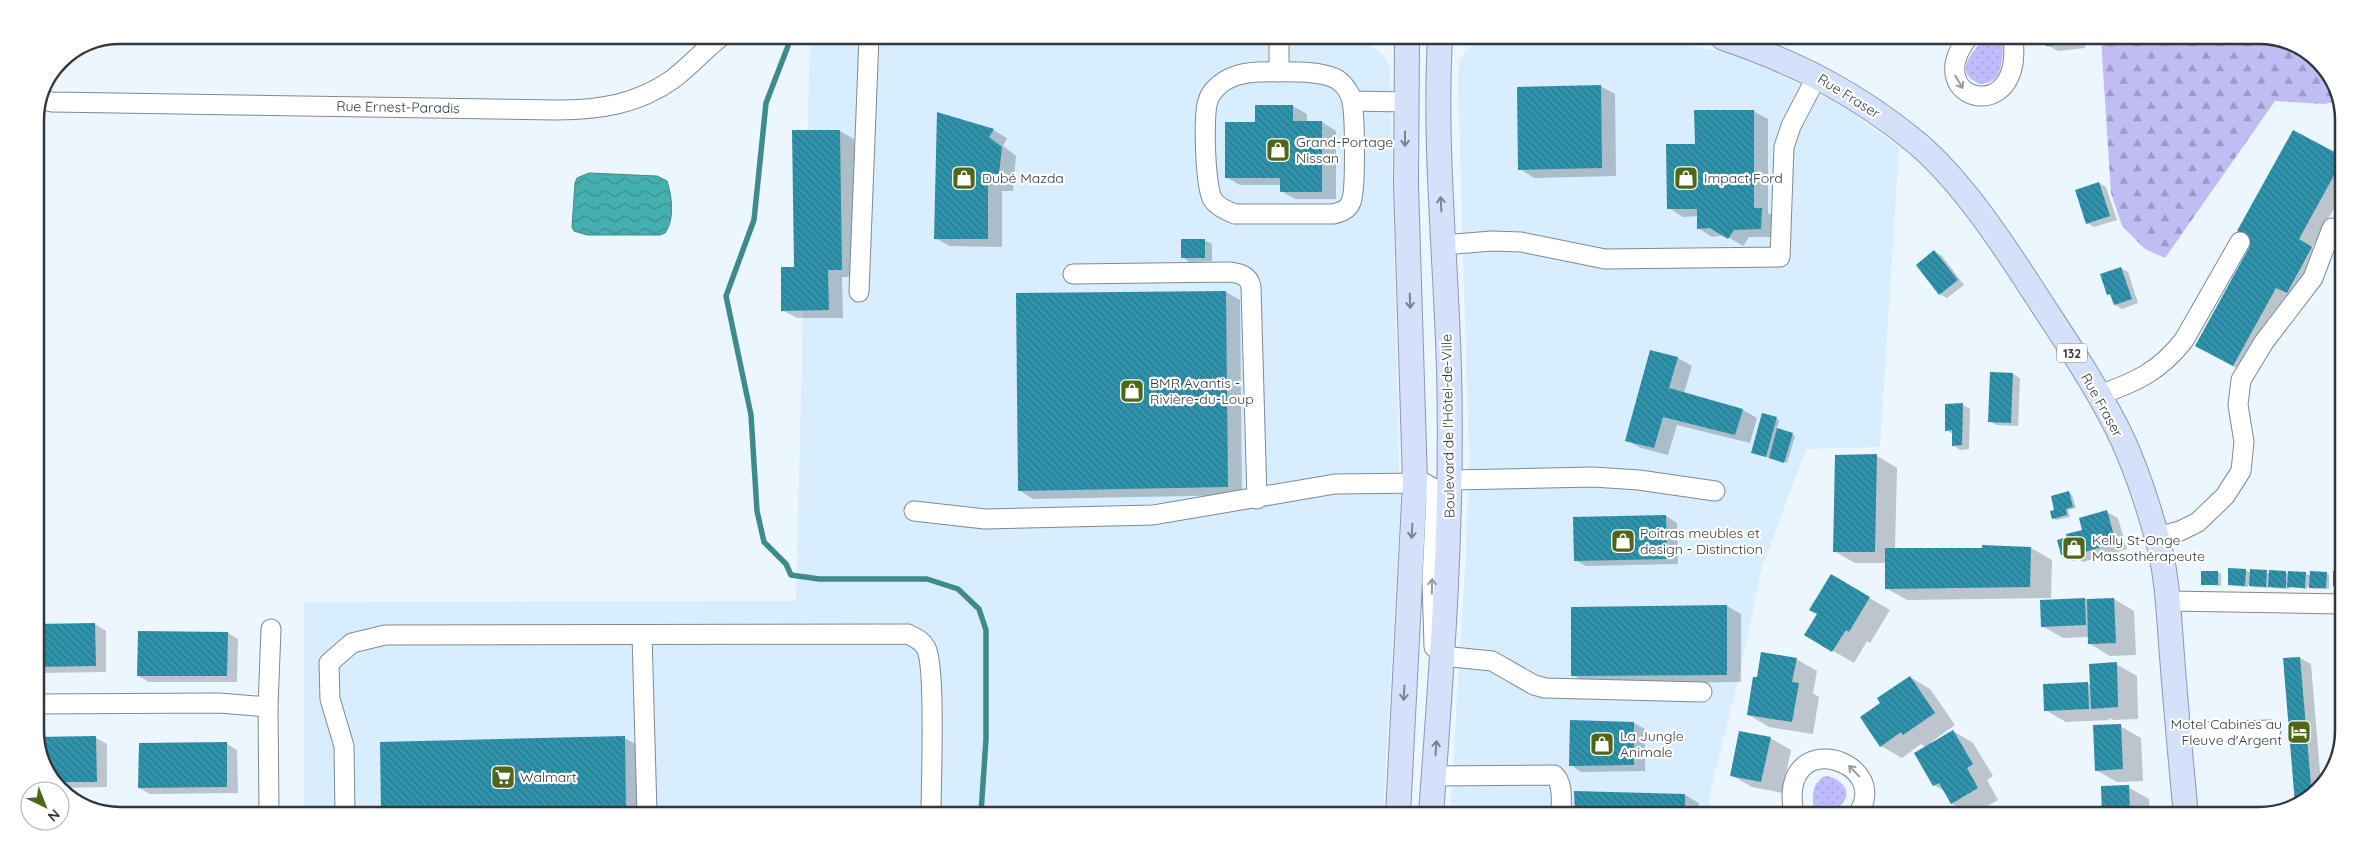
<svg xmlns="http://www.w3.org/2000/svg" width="2379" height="851" viewBox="0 0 2379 851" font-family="Quicksand,sans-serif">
	<defs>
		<pattern id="green-dots" width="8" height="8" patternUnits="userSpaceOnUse" patternTransform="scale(1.25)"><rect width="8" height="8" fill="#c0bbfc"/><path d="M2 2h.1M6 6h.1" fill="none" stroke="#a5a1d9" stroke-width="1.8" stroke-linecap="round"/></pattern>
		<pattern id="forest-firs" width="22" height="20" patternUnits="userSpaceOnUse" patternTransform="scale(1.25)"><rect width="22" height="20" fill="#c0bdf4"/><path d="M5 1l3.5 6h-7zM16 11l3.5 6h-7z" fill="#9d9ac7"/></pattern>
		<pattern id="water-waves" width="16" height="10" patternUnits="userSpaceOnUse" patternTransform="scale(1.25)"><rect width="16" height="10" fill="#44afaf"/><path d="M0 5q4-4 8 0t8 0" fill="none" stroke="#398f90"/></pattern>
		<pattern id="building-back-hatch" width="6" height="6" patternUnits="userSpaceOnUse" patternTransform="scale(1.25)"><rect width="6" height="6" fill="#2f93ac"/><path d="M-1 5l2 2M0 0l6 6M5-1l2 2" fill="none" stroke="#29798d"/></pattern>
	</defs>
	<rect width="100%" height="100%" fill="#ebf6ff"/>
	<g fill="#d8edfd">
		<polygon points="810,36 1346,38 1367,41 1386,58 1390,71 1400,509 1383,814 304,812 304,602 796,601"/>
		<polygon points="1482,38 1653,38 1741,56 1843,106 1899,148 1880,447 1806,449 1762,567 1740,672 1710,792 1709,815 1450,814 1466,552 1469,458 1458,77 1460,61 1465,51"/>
	</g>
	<g fill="url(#green-dots)">
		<path d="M1984 39H2003C2002 58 2005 83 1980 84 1952 72 1972 53 1984 39Z"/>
		<path d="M1825 776C1841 777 1855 793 1840 806 1834 812 1826 813 1818 815L1815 814C1812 799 1810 784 1825 776Z"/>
	</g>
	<polygon fill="url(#forest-firs)" points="2101,39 2286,39 2326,68 2339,101 2324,104 2275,101 2165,258 2145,249 2122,226 2111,193"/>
	<path fill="url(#water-waves)" stroke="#3f8b8c" d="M589 173 657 176 667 181C672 196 675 219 665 233L660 235H587L574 231 572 227 575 183 577 178Z"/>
	<g fill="#0003">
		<polygon points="2046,39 2084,39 2085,48 2058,51 2047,45"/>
		<polygon points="1600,86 1615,94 1616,176 1534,178 1520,169"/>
		<polygon points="1293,106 1307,114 1307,122 1322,122 1336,131 1336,199 1295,199 1281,191 1281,185 1240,185 1226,177 1256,123"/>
		<polygon points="1753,111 1768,119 1768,213 1776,217 1775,237 1749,237 1743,246 1725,235 1712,237 1698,228 1698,216 1683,217 1669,208 1697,145"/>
		<polygon points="939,114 993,130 1007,138 1003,146 1016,156 1013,191 1002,191 1002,247 950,246 935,238"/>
		<polygon points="840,131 854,139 856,277 842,277 843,318 797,318 782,310"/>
		<polygon points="2294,131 2344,159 2343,192 2312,248 2326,256 2248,374 2211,354"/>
		<polygon points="2099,183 2106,187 2117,220 2094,227 2087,223"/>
		<polygon points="1204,240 1212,244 1212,261 1189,262 1182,257"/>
		<polygon points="1935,252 1942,256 1964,285 1947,298 1940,294"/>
		<polygon points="2121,268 2128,272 2138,303 2122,309 2115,305 2112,296 2108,294"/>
		<polygon points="1226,292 1240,300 1242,495 1033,499 1019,490"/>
		<polygon points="1678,358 1692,366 1684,393 1743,410 1757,418 1750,443 1677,425 1668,455 1641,448 1626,440"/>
		<polygon points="2013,374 2020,378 2018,426 1996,425 1989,421"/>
		<polygon points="1963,405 1970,409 1969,449 1960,450 1953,445 1953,434 1946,430"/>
		<polygon points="1776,419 1779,420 1777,429 1795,436 1787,463 1753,453"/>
		<polygon points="1877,456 1897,468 1895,549 2031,548 2052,560 2051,598 1907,600 1886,588 1886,563 1855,563 1834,551"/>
		<polygon points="2069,493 2072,495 2076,508 2068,510 2070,517 2056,520 2053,518 2055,510"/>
		<polygon points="2107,512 2118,518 2127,549 2083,562 2078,559 2073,561 2062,554"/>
		<polygon points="1666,516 1677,523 1678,564 1586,566 1575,560 1574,518"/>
		<polygon points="2245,570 2251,573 2305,573 2311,576 2326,573 2329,575 2329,589 2313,589 2308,586 2307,589 2289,587 2289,589 2273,588 2269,585 2269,588 2253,587 2248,584 2248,587 2229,585"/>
		<polygon points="2218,572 2221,574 2221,586 2202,584"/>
		<polygon points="1832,576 1890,610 1870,643 1867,641 1854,663 1806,635 1818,614"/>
		<polygon points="2085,599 2114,599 2134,611 2136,655 2110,656 2090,644 2089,637 2063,638 2042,626"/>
		<polygon points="1727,606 1741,614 1741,682 1587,684 1573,675"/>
		<polygon points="95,624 106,631 106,672 35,673 35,625"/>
		<polygon points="228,633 238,639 237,682 149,682 138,676"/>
		<polygon points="2300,658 2311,664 2321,784 2310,799 2297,803 2285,659"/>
		<polygon points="1796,659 1817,671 1813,693 1819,697 1813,734 1769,727 1749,715"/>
		<polygon points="2116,664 2137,676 2138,719 2113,720 2109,718 2109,720 2066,722 2045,710 2087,683 2091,685"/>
		<polygon points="1910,677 1930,689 1955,725 1931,742 1933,743 1953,731 1973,743 1993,776 1987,780 1998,800 1972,815 1951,803 1945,791 1934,785 1926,747 1921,744 1902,758 1881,746 1882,703"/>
		<polygon points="1634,723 1645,729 1645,771 1581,772 1571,765"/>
		<polygon points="2120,726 2141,738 2143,781 2117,782 2096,770"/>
		<polygon points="36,738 96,738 107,744 107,787 60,788 53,783"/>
		<polygon points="624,738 639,746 640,813 382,812 381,743"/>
		<polygon points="1770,738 1791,750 1782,793 1752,787 1731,775"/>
		<polygon points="226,743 237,750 238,793 150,794 139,788"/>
		<polygon points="2128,787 2149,799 2150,816 2104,816"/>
		<polygon points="1685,795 1699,803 1699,815 1576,815"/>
	</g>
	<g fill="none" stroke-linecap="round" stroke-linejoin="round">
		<polyline stroke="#3f8b8c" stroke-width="5.5" points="788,46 766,103 754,220 726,296 751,415 757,511 764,542 786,564 791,575 819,579 927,579 958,589 979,609 986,630 986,739 981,813"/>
	</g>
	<g fill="url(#building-back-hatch)">
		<polygon points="2045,39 2074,39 2074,43 2046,46"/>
		<polygon points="1601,85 1602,168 1518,170 1517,87"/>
		<polygon points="1255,105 1293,105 1293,121 1322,121 1322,192 1280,192 1280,178 1225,178 1225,122 1255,122"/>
		<polygon points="1694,110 1754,110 1754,208 1762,208 1761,229 1734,230 1728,239 1710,228 1697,229 1697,209 1667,209 1666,144 1695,144"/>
		<polygon points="937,112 994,129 989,137 1002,147 998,183 988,183 988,239 934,239"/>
		<polygon points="792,130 840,130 842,270 828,270 829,310 781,311 781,267 794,267"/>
		<polygon points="2293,130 2344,157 2299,239 2312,247 2287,293 2276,288 2233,366 2195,346 2250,246 2242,242 2245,236 2237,231"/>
		<polygon points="2099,182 2110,216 2086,224 2075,190"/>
		<rect x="1181" y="239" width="24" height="19"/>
		<polygon points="1934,250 1958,280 1939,295 1916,265"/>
		<polygon points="2121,267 2132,299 2114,305 2110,294 2107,295 2100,274"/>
		<polygon points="1226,291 1228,487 1018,491 1016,293"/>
		<polygon points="1650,350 1678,357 1669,388 1743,409 1735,435 1663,417 1654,448 1625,441"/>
		<polygon points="1990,372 2013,373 2011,423 1988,422"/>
		<polygon points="1963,403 1962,445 1952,446 1952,430 1945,431 1945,404"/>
		<polygon points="1762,413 1777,417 1766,457 1751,453"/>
		<polygon points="1777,428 1793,433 1784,463 1769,458"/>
		<polygon points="1877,454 1875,552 1833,552 1835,455"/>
		<polygon points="2069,491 2073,507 2066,509 2067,515 2052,519 2050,511 2054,510 2051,496"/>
		<polygon points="2107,510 2116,543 2071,556 2070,553 2061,555 2057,540 2067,537 2066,534 2082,530 2079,518"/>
		<polygon points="1666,515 1667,559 1574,561 1573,517"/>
		<polygon points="1982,545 2031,547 2030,587 1885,589 1885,548 1982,548"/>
		<polygon points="2228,568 2246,569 2245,586 2228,585"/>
		<polygon points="2250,569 2267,570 2266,587 2249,586"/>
		<polygon points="2269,570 2286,571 2286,588 2268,587"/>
		<rect x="2201" y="571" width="17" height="14"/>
		<polygon points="2288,571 2306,572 2305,588 2287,587"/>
		<polygon points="2310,571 2327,572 2326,588 2309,588"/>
		<rect x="2333" y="571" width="8" height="15"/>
		<polygon points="1831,574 1870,597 1849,632 1846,630 1832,652 1804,635 1817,614 1809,610"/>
		<polygon points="2085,598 2086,625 2041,627 2040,600"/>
		<polygon points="2114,598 2116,643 2088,644 2087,599"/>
		<polygon points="1727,605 1727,675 1571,676 1571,607"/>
		<polygon points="95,623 96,666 35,667 35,624"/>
		<polygon points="138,631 228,632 227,676 137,676"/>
		<polygon points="1761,652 1797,658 1792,682 1799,683 1792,722 1747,715 1753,677 1757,677"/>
		<polygon points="2300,657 2312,797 2295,804 2283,658"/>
		<polygon points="2117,662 2118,707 2091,709 2089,664"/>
		<polygon points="1910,676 1935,713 1903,735 1901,732 1880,747 1860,717 1880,703 1877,698"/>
		<polygon points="2088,682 2089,709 2044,711 2043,684"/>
		<polygon points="1570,720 1634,722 1634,765 1569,766"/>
		<polygon points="2121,724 2123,769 2095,771 2093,725"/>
		<polygon points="1953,730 1973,764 1967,768 1978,788 1951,804 1939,783 1933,786 1914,753"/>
		<polygon points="1739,731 1771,737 1761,782 1730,776"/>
		<polygon points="96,736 97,782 53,782 35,737"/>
		<polygon points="625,736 626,813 381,812 380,742"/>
		<polygon points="227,742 227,787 138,788 139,743"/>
		<polygon points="2129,785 2130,816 2102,816 2101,786"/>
		<polygon points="1574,791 1685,794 1685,815 1575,815"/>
	</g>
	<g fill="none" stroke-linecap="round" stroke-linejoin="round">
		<g stroke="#7e8a94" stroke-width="21">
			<g id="minor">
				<polyline points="1279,37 1279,72"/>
				<path d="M1967 39C1920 101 2024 128 2013 39"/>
				<path d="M1258 72C1279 72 1320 69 1338 80 1345 85 1351 94 1352 102 1355 116 1356 191 1351 202 1348 210 1341 212 1333 214H1235C1227 211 1218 207 1213 200 1205 189 1203 114 1208 101 1209 97 1213 91 1216 88 1228 76 1242 73 1258 72Z"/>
				<path d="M42 100 52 102 557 110C600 110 638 104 673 79 690 66 705 49 722 36"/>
				<polyline points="1352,101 1405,102"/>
				<polyline points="1443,245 1492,241 1521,242 1605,259 1780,257 1784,147 1791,126 1817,76"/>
				<path d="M1073 274 1229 272C1239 273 1249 275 1251 287L1257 499"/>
				<polyline points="859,292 869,37"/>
				<path d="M2098 395C2135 383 2160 371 2184 340L2240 242"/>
				<polyline points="1450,480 1593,477 1639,480 1715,491"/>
				<polyline points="914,511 985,519 1153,515 1335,484 1424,483 1433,488 1436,497 1432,580 1434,647"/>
				<polyline points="2156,537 2180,531 2198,522 2225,496 2241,471 2244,442 2238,405 2241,380 2264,342 2313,278 2332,228"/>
				<polyline points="2168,601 2341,604"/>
				<polyline points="642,635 647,813"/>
				<polyline points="1442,656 1492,661 1534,685 1545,688 1702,692"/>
				<polyline points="35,704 219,703 268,707"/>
				<polyline points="2178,733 2271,730"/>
				<path d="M1434 776 1554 775C1564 783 1561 802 1561 815"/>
				<polyline points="269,812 268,707 271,629"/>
				<path d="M345 812 344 746 330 699 329 663 352 643 385 635 908 634C915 638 922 640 926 648 936 666 931 785 931 813"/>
				<path d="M1794 815C1776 722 1896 761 1857 815"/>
			</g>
		</g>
		<g stroke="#8a98b6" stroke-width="26">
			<g id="major">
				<path d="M1723 38C1797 63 1858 94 1918 144 1962 182 2001 241 2032 289 2061 334 2092 379 2116 426 2135 463 2148 504 2159 545 2168 581 2169 619 2172 656 2176 709 2181 763 2186 816"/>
				<polyline points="1398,814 1415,482 1406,184 1407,38"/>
				<path d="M1431 814C1442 666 1453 518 1449 370 1446 259 1434 148 1440 38"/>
			</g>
		</g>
		<use href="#minor" stroke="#fff" stroke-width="19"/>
		<use href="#major" stroke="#d5e1fb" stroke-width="24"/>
	</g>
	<defs><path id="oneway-shaft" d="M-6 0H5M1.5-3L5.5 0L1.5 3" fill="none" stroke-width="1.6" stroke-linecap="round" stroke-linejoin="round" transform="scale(1.25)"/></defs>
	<g stroke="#989b9d">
		<use href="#oneway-shaft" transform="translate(1959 82) rotate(59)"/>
		<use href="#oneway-shaft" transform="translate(1432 586) rotate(-89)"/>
		<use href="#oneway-shaft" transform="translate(1854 771) rotate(-134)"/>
	</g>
	<g stroke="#7b8491">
		<use href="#oneway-shaft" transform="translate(1405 139) rotate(90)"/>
		<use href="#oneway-shaft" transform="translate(1441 204) rotate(-93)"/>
		<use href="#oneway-shaft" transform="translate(1410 301) rotate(88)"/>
		<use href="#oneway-shaft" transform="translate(1412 531) rotate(93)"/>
		<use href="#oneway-shaft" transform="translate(1404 693) rotate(93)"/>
		<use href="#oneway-shaft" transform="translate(1436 748) rotate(-86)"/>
	</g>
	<defs>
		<g id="shop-square" transform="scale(1.25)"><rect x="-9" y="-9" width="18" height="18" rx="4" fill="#4e6718" stroke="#fff"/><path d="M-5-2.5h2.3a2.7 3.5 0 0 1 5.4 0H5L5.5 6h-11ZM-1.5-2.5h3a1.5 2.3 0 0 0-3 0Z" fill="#fff"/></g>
		<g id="hotel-square" transform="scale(1.25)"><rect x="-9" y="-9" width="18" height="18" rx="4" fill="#4e6718" stroke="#fff"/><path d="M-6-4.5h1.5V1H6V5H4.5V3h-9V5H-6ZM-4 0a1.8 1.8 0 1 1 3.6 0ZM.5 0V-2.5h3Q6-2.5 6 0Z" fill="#fff"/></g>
		<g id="supermarket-square" transform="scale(1.25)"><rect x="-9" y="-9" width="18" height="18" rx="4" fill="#4e6718" stroke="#fff"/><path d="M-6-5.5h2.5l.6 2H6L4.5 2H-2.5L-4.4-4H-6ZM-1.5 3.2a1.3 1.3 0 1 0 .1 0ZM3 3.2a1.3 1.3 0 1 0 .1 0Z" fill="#fff"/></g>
	</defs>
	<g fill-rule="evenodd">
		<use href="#shop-square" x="1278" y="150"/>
		<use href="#shop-square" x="964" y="178"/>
		<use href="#shop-square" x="1686" y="178"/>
		<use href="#shop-square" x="1132" y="391"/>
		<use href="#shop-square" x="1623" y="541"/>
		<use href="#shop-square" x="2074" y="548"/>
		<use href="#hotel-square" x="2299" y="732"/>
		<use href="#shop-square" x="1602" y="744"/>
		<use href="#supermarket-square" x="503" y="777"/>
	</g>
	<g text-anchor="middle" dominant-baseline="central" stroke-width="4.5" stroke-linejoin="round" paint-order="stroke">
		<rect fill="#fff" stroke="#707376" stroke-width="1" x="2057" y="343.5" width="30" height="19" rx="4"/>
		<g font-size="12" font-weight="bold" fill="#32373b">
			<text x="2072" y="353">132</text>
		</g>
		<g font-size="14" fill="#32373b" stroke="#fff">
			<text transform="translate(1849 96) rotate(32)">Rue Fraser</text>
			<text transform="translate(398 107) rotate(1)">Rue Ernest-Paradis</text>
			<text transform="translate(2102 405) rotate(61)">Rue Fraser</text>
			<text transform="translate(1448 426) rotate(-91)">Boulevard de l'Hôtel-de-Ville</text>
		</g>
		<g font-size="14" fill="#32373b" stroke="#fff" text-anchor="start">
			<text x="1296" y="142">Grand-Portage<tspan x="1296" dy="16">Nissan</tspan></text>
			<text x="982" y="178">Dubé Mazda</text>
			<text x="1704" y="178">Impact Ford</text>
			<text x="1150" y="383">BMR Avantis -<tspan x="1150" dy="16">Rivière-du-Loup</tspan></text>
			<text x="1640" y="533">Poitras meubles et<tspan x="1640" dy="16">design - Distinction</tspan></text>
			<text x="2092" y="540">Kelly St-Onge<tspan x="2092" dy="16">Massothérapeute</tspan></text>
			<text x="2282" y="724" text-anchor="end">Motel Cabines au<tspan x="2282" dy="16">Fleuve d'Argent</tspan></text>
			<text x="1620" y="736">La Jungle<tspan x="1620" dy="16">Animale</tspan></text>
			<text x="520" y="777">Walmart</text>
		</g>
	</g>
	<path d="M0 0H2379V851H0ZM120 44H2259A76 76 0 0 1 2335 120V731A76 76 0 0 1 2259 807H120A76 76 0 0 1 44 731V120A76 76 0 0 1 120 44Z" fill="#fff" fill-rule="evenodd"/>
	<path fill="none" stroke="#32373b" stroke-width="2.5" d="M120 44H2259A76 76 0 0 1 2335 120V731A76 76 0 0 1 2259 807H120A76 76 0 0 1 44 731V120A76 76 0 0 1 120 44Z"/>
	<g transform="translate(45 806) rotate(137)"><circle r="24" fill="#ffffff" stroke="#adafb1"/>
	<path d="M0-4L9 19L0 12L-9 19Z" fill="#4e6718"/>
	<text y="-8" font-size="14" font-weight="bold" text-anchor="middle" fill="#32373b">N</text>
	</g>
</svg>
